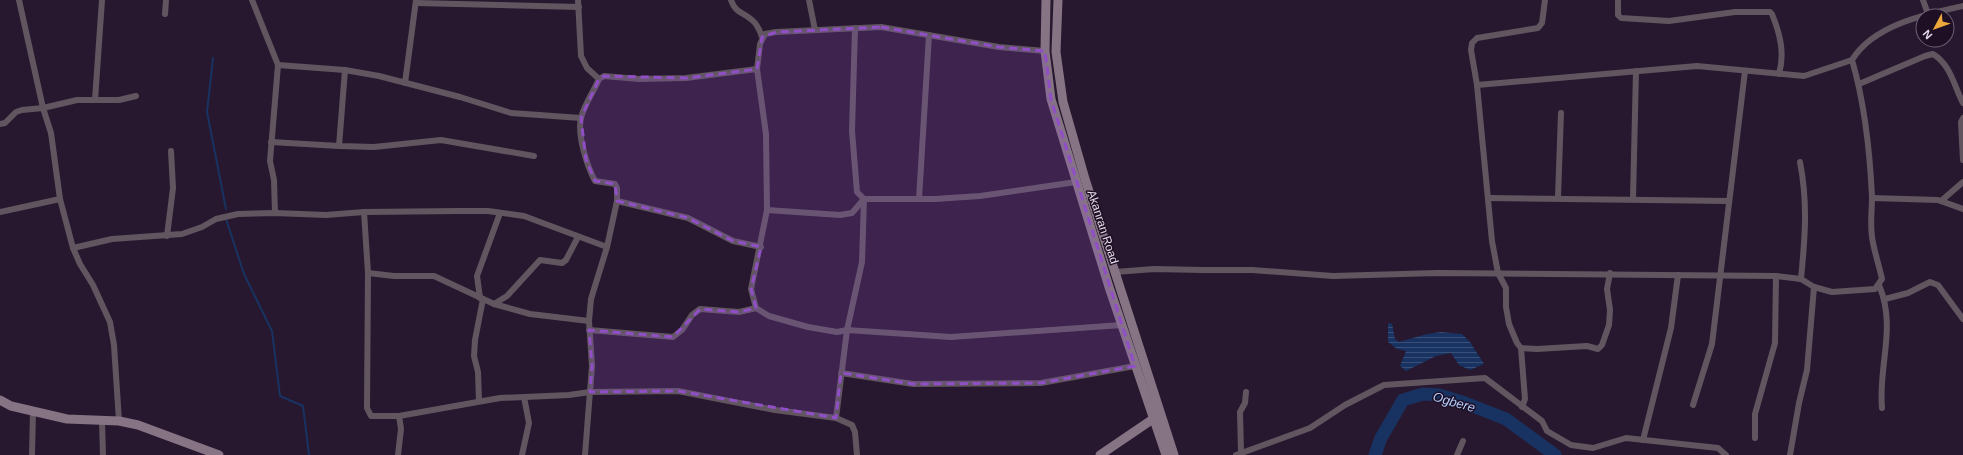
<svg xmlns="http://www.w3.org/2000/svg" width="1963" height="455" viewBox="0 0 1963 455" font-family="Helvetica,sans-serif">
	<defs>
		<pattern id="water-rules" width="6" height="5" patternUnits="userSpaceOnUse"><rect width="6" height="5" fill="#183261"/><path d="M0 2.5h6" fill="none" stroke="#394f78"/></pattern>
	</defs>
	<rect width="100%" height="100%" fill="#28182f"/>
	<polygon fill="url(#water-rules)" points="1388,323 1392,324 1395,339 1399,342 1427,334 1441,332 1462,334 1470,342 1484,364 1470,370 1459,365 1451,353 1436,356 1406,371 1400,366 1406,351 1397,349 1388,342"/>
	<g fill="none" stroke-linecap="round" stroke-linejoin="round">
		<g stroke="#183261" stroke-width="2">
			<polyline points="213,58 207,112 226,209"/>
			<polyline points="226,219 244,274 272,331 280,396 303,406 309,455"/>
		</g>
		<polyline stroke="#183261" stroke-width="13" points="1375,455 1381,438 1403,400 1423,394 1439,395 1465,403 1506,419 1555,455"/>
		<g stroke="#615660" stroke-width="6">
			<polyline points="19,0 43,108 51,133 60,199 73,248 80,264 93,285 110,322 114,345 119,421"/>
			<polyline points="252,0 278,65 270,161 274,180 275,213"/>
			<polyline points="578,0 581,56 587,68 599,79"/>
			<path d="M731 0C736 14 742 11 752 20 757 24 760 31 762 37"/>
			<polyline points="809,0 815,30"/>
			<polyline points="1545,0 1542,23 1538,28 1477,38 1472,43 1471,50 1477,85 1492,241 1498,273 1506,288 1506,307 1509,324 1517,343 1521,348 1537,349 1587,346 1598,349 1602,345 1609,325 1610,310 1607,289 1610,273"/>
			<path d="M1618 0V15L1621 18 1669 21 1735 12H1770L1772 14C1780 34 1785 53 1779 74"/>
			<polyline points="1923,0 1928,14"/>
			<polyline points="416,3 579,7"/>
			<polyline points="165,14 166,0"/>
			<polyline points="855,28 852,131 857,192 864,199 862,262 847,330 836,418 852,425 855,432 857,455"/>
			<polyline points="1045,51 999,47 881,27 776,32 765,34 760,44 757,69 766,134 767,210 751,289 756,308 769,316 808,327 837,332 847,330 951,337 1122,325"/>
			<polyline points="278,65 345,70 379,76 460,97 511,113 581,118"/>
			<polyline points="405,83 416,0"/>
			<path d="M1859 84 1925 56 1933 54C1951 65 1954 86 1963 103"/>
			<path d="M1477 85 1697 66 1804 76 1852 60C1873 25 1926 14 1963 6"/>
			<polyline points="95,100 102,0"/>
			<polyline points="1963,118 1961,122 1963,160"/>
			<polyline points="0,124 5,123 16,112 22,110 43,108 77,100 119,100 136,96"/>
			<polyline points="271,142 339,146 374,147 441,140 534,156"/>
			<polyline points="339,146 345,70"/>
			<path d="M1800 162C1808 203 1805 238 1801 279"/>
			<polyline points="1558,197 1561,113"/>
			<polyline points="1488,198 1729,201"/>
			<polyline points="1872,198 1938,200 1963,209"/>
			<polyline points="919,199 929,35"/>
			<polyline points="1633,199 1636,71"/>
			<polyline points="617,201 688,218 733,241 761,247"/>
			<polyline points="1941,201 1963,182"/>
			<polyline points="767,210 840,215 852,213 864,199 935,199 980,196 1076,182"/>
			<polyline points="0,212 60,199"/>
			<polyline points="364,212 368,273 367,408 371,416 399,416 500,398 569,395 590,392 678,391 775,410 836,418"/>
			<polyline points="167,236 173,188 171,151"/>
			<polyline points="73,248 112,239 182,234 202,227 216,219 238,214 275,213 326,215 364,212 458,211 488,211 524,216 607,247"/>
			<path d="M1115 272 1154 269 1203 270H1252L1333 276 1437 273 1776 276 1801 279 1814 287 1832 292 1875 289 1882 279C1879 265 1874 251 1872 237 1870 223 1872 210 1872 197 1870 154 1864 101 1852 60"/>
			<polyline points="368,273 394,276 434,276 494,304 530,314 589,321"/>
			<path d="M1879 285C1897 327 1878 366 1882 408"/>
			<polyline points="480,298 477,276 500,213"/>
			<polyline points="1885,299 1908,293 1930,282 1938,285 1963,319"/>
			<polyline points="494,304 507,296 540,260 562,263 566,260 578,237"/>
			<polyline points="589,330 673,337 682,330 692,315 700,309 739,312 756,308"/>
			<polyline points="1521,348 1525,399 1522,407"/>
			<polyline points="841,373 913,384 1041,383 1135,366"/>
			<polyline points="479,401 478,372 474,356 475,340 483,299"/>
			<polyline points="1693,405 1712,344 1745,71"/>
			<polyline points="102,421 103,455"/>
			<polyline points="1755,438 1755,414 1775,343 1776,276"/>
			<polyline points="1643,440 1671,328 1678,275"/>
			<polyline points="1241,452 1240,412 1245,403 1246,392"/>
			<polyline points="32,455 33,412"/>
			<polyline points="398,455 401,429 399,416"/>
			<polyline points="522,455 529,423 524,397"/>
			<path d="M585 455 592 366 589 321 591 299 607 247 617 201V188L615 184 595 181C587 166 577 135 581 118 584 105 594 91 599 79L604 76 639 79 686 78 757 69"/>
			<polyline points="1236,455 1310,428 1345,405 1384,385 1485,378 1542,421 1547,431 1571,445 1593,448 1626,438 1718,448 1726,455"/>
			<polyline points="1457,455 1463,441"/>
			<polyline points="1790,455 1799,403 1807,370 1814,287"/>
		</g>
		<g stroke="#867485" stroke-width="9">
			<polyline points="1046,0 1045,51 1051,99 1109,287 1166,455"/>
			<polyline points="1058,0 1056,52 1063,102 1085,179 1174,455"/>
			<polyline points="0,400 11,406 67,419 119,421 138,425 219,455"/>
			<polyline points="1100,455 1153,419"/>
		</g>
	</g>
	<path fill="#904fc7" fill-opacity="0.2" stroke="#904fc7" stroke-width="3" stroke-dasharray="8 5" stroke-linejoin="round" d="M881 27 999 47 1045 51 1051 99 1135 366 1041 383 913 384 841 373 836 418 678 391 590 392 592 366 589 330 673 337 700 309 739 312 756 308 751 289 761 247 733 241 688 218 617 201 615 184 595 181 586 160 581 118 599 79 604 76 686 78 757 69 762 37 776 32Z"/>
	<g text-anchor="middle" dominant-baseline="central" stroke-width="3" stroke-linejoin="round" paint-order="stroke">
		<g font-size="12" fill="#e4dae9" stroke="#1e0f25">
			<text transform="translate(1103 227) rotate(72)">Akanran Road</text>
		</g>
		<g font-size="13" font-style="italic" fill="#b2cdfb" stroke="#1e0f25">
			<text transform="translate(1454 402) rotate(16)">Ogbere</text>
		</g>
	</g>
	<g transform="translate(1935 28) rotate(229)"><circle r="19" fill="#1e0f25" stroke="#6d6073"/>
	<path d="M0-3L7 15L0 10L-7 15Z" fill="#eda83b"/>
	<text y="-6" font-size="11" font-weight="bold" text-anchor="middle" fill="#e4dae9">N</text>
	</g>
</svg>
